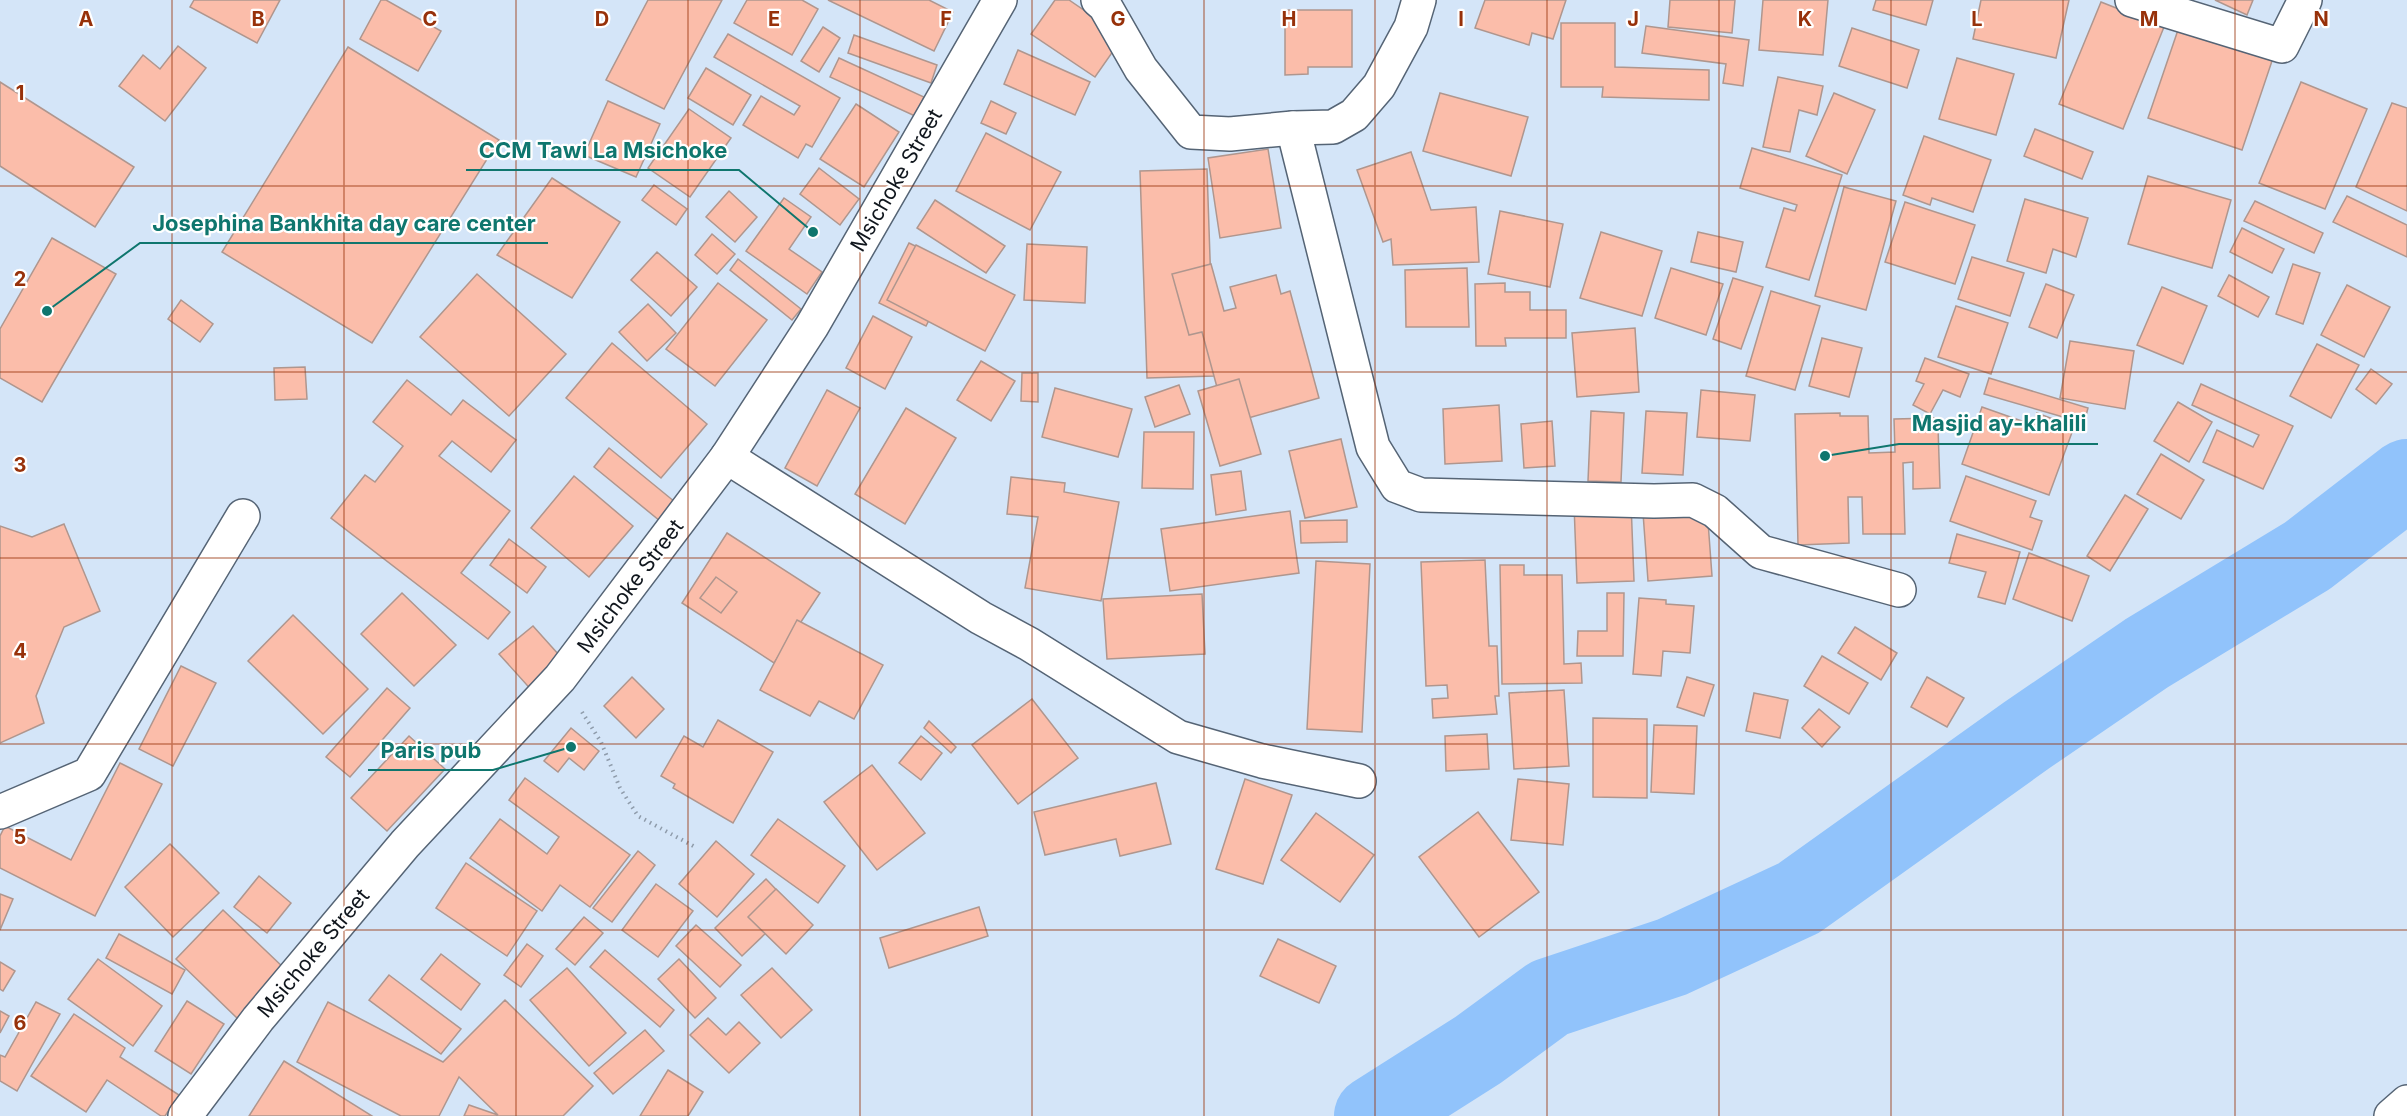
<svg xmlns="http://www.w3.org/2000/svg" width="2407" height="1116" viewBox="0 0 2407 1116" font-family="Inter,sans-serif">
	<rect width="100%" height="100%" fill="#d4e5f8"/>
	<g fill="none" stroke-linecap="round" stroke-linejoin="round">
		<polyline stroke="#91c3fb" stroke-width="80" points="1374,1116 1478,1050 1549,998 1672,957 1799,898 2027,735 2147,653 2307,556 2407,479"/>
	</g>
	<g fill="#fbbdaa" stroke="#af968e" stroke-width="1.5">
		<polygon points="194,0 280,0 257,43 190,7"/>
		<polygon points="381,0 386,0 441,31 418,71 360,39"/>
		<polygon points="648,0 722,0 664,109 606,80"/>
		<polygon points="747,0 802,0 818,9 792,55 734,23"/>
		<polygon points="828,0 929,0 953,12 934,51"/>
		<polygon points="1055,0 1069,0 1123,37 1095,77 1031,34"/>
		<polygon points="1485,0 1566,0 1553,39 1532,33 1529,45 1475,28"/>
		<polygon points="1670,0 1735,0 1732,33 1668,27"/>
		<polygon points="1763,0 1828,0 1823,55 1759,50"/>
		<polygon points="1876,0 1933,0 1926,25 1873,10"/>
		<polygon points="1981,0 2069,0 2056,58 1973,39"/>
		<polygon points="2215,0 2253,0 2247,15"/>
		<polygon points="2101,2 2164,27 2123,129 2059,104"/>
		<polygon points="1285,10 1352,10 1352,67 1308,67 1308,74 1285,75"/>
		<polygon points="1561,23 1615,23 1615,67 1709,70 1709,100 1602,97 1603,87 1561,87"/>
		<polygon points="1646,26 1749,40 1743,86 1723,83 1726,64 1642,53"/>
		<polygon points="823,27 840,38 819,72 801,61"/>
		<polygon points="2179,27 2273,58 2242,150 2148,118"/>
		<polygon points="1852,28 1919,50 1907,88 1839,66"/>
		<polygon points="728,34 840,98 812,147 806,144 798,158 743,125 761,96 794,115 800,106 714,57"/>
		<polygon points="854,35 937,65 931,83 848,53"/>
		<polygon points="178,46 206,68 165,121 119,86 143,55 160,69"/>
		<polygon points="348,47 499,140 372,343 222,252"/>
		<polygon points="1018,50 1090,82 1075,115 1004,84"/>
		<polygon points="839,58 924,97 915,116 830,77"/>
		<polygon points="1957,58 2014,74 1996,135 1939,119"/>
		<polygon points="706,68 751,95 733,125 688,98"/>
		<polygon points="1778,77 1823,86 1817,115 1799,110 1790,152 1763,147"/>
		<polygon points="0,82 134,167 95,227 0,166"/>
		<polygon points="2301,82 2367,109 2325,209 2259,183"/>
		<polygon points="1440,93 1528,117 1511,176 1423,151"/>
		<polygon points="1834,93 1875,110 1847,174 1806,156"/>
		<polygon points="608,101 660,124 636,177 584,155"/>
		<polygon points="991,101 1016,113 1006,134 981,123"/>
		<polygon points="2392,103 2407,108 2407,211 2356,187"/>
		<polygon points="856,104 899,132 864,187 820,159"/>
		<polygon points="689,109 731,138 690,197 648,168"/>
		<polygon points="2035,129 2093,152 2082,179 2024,156"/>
		<polygon points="986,133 1061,172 1030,230 956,191"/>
		<polygon points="1924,136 1991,160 1973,212 1932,198 1930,205 1903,195"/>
		<polygon points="1752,148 1842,175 1809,280 1766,267 1784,208 1795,211 1797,205 1740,188"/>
		<polygon points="1268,149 1281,228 1220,238 1208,158"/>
		<polygon points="1411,152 1431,210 1476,207 1479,262 1393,265 1391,239 1383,242 1357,170"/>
		<polygon points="819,168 859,199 840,225 800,194"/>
		<polygon points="1207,169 1214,376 1147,378 1140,171"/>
		<polygon points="2148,176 2231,200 2212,268 2128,244"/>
		<polygon points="552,178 620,222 572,298 497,255"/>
		<polygon points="654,185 687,209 676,225 642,200"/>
		<polygon points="1844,187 1896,201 1866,310 1815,296"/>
		<polygon points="729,191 757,217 735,242 706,217"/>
		<polygon points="2347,196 2407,225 2407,257 2333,222"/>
		<polygon points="784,198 811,217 789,249 822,272 807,294 746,251"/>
		<polygon points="2025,199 2088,218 2076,257 2053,249 2046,273 2007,261"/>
		<polygon points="935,200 1005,246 986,273 917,228"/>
		<polygon points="2255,201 2323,233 2314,253 2244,221"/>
		<polygon points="1905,202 1975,225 1955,284 1885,262"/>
		<polygon points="1500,211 1563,224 1550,287 1488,274"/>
		<polygon points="2242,228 2284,249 2272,273 2230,252"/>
		<polygon points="1601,232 1662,251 1642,316 1580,298"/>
		<polygon points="1698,232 1743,242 1736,272 1691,262"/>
		<polygon points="712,234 735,254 717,274 695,255"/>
		<polygon points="52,238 116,274 42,402 0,378 0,329"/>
		<polygon points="909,243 957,266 926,326 879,303"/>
		<polygon points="1027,244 1087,247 1085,303 1024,300"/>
		<polygon points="916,245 1015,295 985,351 887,300"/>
		<polygon points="657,252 697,287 671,316 631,280"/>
		<polygon points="1972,257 2024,273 2010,316 1958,299"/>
		<polygon points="738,259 801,309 792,320 730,270"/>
		<polygon points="1211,264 1224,311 1236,308 1230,287 1276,275 1281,294 1290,291 1319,398 1227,424 1202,332 1189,335 1172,274"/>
		<polygon points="2293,264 2320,273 2303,324 2276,314"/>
		<polygon points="1467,268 1469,327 1406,327 1405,270"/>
		<polygon points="1671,268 1723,284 1706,335 1655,318"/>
		<polygon points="477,274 566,354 509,416 420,337"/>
		<polygon points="2229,275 2269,297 2258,317 2218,296"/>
		<polygon points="1733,278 1763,287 1741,349 1713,339"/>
		<polygon points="718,283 767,320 715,386 666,349"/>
		<polygon points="1505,283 1505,292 1530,292 1530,310 1566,310 1566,338 1505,338 1506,346 1476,346 1475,284"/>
		<polygon points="2046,284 2074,295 2057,338 2029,327"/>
		<polygon points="2347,285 2390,307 2364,357 2321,335"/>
		<polygon points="2162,287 2207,306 2183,364 2137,345"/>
		<polygon points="1771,291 1820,306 1795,390 1746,376"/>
		<polygon points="181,300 213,324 200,342 168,319"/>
		<polygon points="648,304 676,333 647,361 619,332"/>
		<polygon points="1956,306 2008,323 1991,374 1938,357"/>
		<polygon points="873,316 912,337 885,389 846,368"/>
		<polygon points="1635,328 1639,392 1577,397 1572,333"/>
		<polygon points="1822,338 1862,348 1849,397 1809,386"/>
		<polygon points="2070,341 2134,351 2125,409 2060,398"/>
		<polygon points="612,343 707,424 661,478 566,398"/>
		<polygon points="2317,344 2359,365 2331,418 2290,396"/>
		<polygon points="1925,358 1969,374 1960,397 1943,390 1930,414 1913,405 1924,384 1916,381"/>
		<polygon points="981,361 1015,381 991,421 957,400"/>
		<polygon points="305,367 307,399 275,400 274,368"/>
		<polygon points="2371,369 2392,384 2376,404 2356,389"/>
		<polygon points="1022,373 1038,373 1038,402 1021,401"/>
		<polygon points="1989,378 2088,408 2084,423 1984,394"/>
		<polygon points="1239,379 1261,454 1220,466 1198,391"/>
		<polygon points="407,380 451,415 463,400 516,440 491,472 452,441 439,456 510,511 461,573 510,612 488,639 331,518 365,475 375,482 403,446 373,422"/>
		<polygon points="2201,384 2293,426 2263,489 2203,462 2217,430 2253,447 2259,435 2192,405"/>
		<polygon points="1179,385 1190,414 1155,427 1145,397"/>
		<polygon points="1055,388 1132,409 1118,457 1042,437"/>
		<polygon points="827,390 860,408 817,486 785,468"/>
		<polygon points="1701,390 1755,395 1750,441 1697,437"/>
		<polygon points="2178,402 2212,422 2189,462 2154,441"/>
		<polygon points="1499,405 1502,461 1445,464 1443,409"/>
		<polygon points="1982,407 2033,425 2037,413 2074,427 2049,495 1962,464"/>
		<polygon points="906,408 956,438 905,524 855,494"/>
		<polygon points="1591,411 1624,413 1621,482 1588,481"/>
		<polygon points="1646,411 1687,413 1683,475 1642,473"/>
		<polygon points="1840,413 1840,416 1868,416 1869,453 1895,452 1894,419 1934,418 1934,427 1938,427 1940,488 1913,489 1913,462 1903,463 1905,534 1863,534 1862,497 1848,497 1849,543 1798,545 1795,414"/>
		<polygon points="1552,421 1555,466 1524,468 1521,424"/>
		<polygon points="1144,432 1194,432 1193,489 1142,488"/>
		<polygon points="1341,439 1357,507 1305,518 1289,451"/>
		<polygon points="609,448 675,502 660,521 594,467"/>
		<polygon points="2161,454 2204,480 2181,519 2137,494"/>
		<polygon points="1241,471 1246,510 1216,515 1211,475"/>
		<polygon points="574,476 633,526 589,577 531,528"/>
		<polygon points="1966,476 2036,501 2030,517 2042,521 2032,550 1950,521"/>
		<polygon points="1011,477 1065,483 1064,492 1119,502 1101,601 1025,588 1038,517 1007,514"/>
		<polygon points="2125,495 2148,509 2110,571 2087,556"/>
		<polygon points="1631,502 1634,581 1577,583 1574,505"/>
		<polygon points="1707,508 1712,576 1648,581 1643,513"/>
		<polygon points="1290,511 1299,573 1170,591 1161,529"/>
		<polygon points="1347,520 1347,542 1301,543 1300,521"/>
		<polygon points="64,524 100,611 64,627 36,696 44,723 0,743 0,526 32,537"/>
		<polygon points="727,533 820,593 774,663 682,603"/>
		<polygon points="1957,534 2020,552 2005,604 1978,597 1986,572 1949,563"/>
		<polygon points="509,539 546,567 527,593 490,565"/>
		<polygon points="2029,553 2089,576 2072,621 2013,599"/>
		<polygon points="1485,560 1489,646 1497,646 1499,696 1495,696 1497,714 1433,718 1432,699 1448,698 1447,685 1426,686 1421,562"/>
		<polygon points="1316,561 1370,564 1362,732 1307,729"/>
		<polygon points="1500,565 1524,565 1524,575 1562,575 1564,664 1581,663 1582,683 1502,684"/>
		<polygon points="716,577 737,592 721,613 700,598"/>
		<polygon points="402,593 456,645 414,686 361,634"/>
		<polygon points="1607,593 1624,593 1623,656 1577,656 1578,631 1607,631"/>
		<polygon points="1202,594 1205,654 1107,659 1103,599"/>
		<polygon points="1639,598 1666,600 1666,604 1694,606 1690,653 1663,651 1661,676 1633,674"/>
		<polygon points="293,615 368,689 323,734 248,661"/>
		<polygon points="797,620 883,665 854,719 819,701 810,716 760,690"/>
		<polygon points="533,626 568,665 535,694 499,654"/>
		<polygon points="1855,627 1897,653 1881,680 1838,653"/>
		<polygon points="1822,656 1868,683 1849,714 1804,686"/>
		<polygon points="181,666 216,683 173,766 139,749"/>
		<polygon points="632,677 664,709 636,738 604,706"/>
		<polygon points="1687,677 1714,685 1704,716 1677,707"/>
		<polygon points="1927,677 1964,698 1947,727 1911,707"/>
		<polygon points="387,688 410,708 350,777 326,757"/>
		<polygon points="1564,690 1569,766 1514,769 1509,693"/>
		<polygon points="1754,693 1788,700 1780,738 1746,731"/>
		<polygon points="1032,699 1078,758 1018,804 972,745"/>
		<polygon points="1819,709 1840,727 1822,747 1802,728"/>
		<polygon points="1593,718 1647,719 1647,798 1593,797"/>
		<polygon points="718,720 773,752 733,823 673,788 675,784 661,776 684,736 703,747"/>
		<polygon points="929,721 956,747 951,753 924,728"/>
		<polygon points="1654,725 1697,726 1694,794 1651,792"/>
		<polygon points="571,728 599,751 584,770 569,758 558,772 544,761"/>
		<polygon points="1487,734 1489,769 1446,771 1445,736"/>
		<polygon points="409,736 445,769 387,831 351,798"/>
		<polygon points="921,736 942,753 921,780 899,763"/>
		<polygon points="120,763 162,784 95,916 0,868 0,836 5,826 71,860"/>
		<polygon points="872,765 925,833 877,870 824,802"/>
		<polygon points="525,778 630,855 590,907 560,885 542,911 470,858 500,819 547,854 559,837 509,800"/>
		<polygon points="1245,779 1292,795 1263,884 1216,869"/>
		<polygon points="1518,779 1569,784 1563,845 1511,840"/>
		<polygon points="1156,783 1171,844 1120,856 1116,839 1045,855 1034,812"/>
		<polygon points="1478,812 1539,892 1479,937 1419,857"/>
		<polygon points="1316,813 1374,855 1340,902 1281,860"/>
		<polygon points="778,819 845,866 818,903 751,855"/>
		<polygon points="716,841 754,874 717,917 679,884"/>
		<polygon points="170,844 219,893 173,937 125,887"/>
		<polygon points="638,851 655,865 612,922 593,908"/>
		<polygon points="466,863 537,911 507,956 436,908"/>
		<polygon points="259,876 291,903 267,933 234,907"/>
		<polygon points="766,879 793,907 742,956 715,928"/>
		<polygon points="656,884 693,911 658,957 622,930"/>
		<polygon points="776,889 813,925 786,954 748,917"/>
		<polygon points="0,894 13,899 0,930"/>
		<polygon points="979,907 988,936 889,968 880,938"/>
		<polygon points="223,910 286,970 238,1019 176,959"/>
		<polygon points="584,917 603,933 575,965 556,949"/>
		<polygon points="696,925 741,965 720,987 676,946"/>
		<polygon points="119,934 185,970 172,994 106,958"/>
		<polygon points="1278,939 1336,966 1319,1003 1260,976"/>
		<polygon points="527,944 543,956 521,987 504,975"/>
		<polygon points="605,950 674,1010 660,1027 590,967"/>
		<polygon points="441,954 480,984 461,1010 421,979"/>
		<polygon points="98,959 162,1006 133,1046 68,999"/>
		<polygon points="679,959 716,998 695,1018 658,979"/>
		<polygon points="0,962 15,971 3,991 0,989"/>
		<polygon points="567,968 626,1033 589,1066 530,1000"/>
		<polygon points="772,968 812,1010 781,1038 741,995"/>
		<polygon points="389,975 461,1029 441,1054 369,1000"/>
		<polygon points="505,1000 593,1086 563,1116 464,1116 469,1105 498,1115 459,1077 439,1116 401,1116 297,1062 328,1002 443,1062"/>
		<polygon points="187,1001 224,1024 191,1074 155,1051"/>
		<polygon points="36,1002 60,1014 17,1091 0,1081 0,1055 5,1057"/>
		<polygon points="0,1011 9,1016 0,1033"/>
		<polygon points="74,1014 125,1048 120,1057 179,1095 165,1116 161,1116 107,1080 86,1112 31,1076"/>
		<polygon points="708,1018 726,1035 739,1022 760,1043 729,1073 690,1035"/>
		<polygon points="645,1030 664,1051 613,1094 594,1073"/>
		<polygon points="284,1061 372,1116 249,1116"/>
		<polygon points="668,1070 703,1092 688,1116 640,1116"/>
	</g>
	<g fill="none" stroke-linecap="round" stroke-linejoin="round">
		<g stroke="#556475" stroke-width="36">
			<g id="minor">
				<polyline points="1098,0 1105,6 1141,69 1191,132 1230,134 1293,128 1333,127 1354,115 1379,86 1411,27 1419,0"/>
				<polyline points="2132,0 2282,46 2305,0"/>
				<polyline points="1293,128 1373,447 1397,486 1421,495 1654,501 1693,500 1715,511 1761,552 1899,590"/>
				<polyline points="727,457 981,618 1029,644 1178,737 1262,761 1359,781"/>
				<polyline points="0,812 89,774 243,516"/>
				<polyline points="185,1116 258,1019 405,844 560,678 727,457 812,326 1000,0"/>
				<polyline points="2391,1116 2407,1102"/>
			</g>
		</g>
		<polyline stroke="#8f9cab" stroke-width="4" stroke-dasharray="1.5 4.5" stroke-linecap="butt" points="582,712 601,742 620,788 638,816 695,847"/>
		<use href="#minor" stroke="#fff" stroke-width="33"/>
	</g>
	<path fill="none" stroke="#97310a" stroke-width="1.5" stroke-opacity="0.55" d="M172 0V1116M344 0V1116M516 0V1116M688 0V1116M860 0V1116M1032 0V1116M1204 0V1116M1375 0V1116M1547 0V1116M1719 0V1116M1891 0V1116M2063 0V1116M2235 0V1116M0 186H2407M0 372H2407M0 558H2407M0 744H2407M0 930H2407"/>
	<g text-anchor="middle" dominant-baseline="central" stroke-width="4.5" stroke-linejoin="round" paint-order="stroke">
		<g font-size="21" fill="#10161d" stroke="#fff">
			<text transform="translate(896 180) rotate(-60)">Msichoke Street</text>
			<text transform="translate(630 586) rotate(-53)">Msichoke Street</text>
			<text transform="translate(313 953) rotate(-50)">Msichoke Street</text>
		</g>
	</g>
	<g font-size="20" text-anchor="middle" font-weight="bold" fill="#97310a" stroke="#fff" stroke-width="4.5" stroke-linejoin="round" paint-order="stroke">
		<text x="86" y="26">A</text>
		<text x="258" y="26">B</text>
		<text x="430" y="26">C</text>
		<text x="602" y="26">D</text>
		<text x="774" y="26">E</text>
		<text x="946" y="26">F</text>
		<text x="1118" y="26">G</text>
		<text x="1289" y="26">H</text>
		<text x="1461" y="26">I</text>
		<text x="1633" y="26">J</text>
		<text x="1805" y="26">K</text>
		<text x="1977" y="26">L</text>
		<text x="2149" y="26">M</text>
		<text x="2321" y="26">N</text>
		<text x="20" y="100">1</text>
		<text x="20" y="286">2</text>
		<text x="20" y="472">3</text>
		<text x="20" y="658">4</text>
		<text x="20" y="844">5</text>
		<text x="20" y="1030">6</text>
	</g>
	<path fill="none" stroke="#0f766e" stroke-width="2" d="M813 232L739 170H466M47 311L140 243H548M1825 456L1899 444H2098M571 747L493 770H368"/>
	<g fill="#0f766e" stroke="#fff" stroke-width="2">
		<circle cx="813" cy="232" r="6"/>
		<circle cx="47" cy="311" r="6"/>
		<circle cx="1825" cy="456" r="6"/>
		<circle cx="571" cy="747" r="6"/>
	</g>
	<g font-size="22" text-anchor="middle" font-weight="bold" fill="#0f766e" stroke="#fff" stroke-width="4.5" stroke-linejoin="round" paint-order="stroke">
		<text x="603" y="158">CCM Tawi La Msichoke</text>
		<text x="344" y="231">Josephina Bankhita day care center</text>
		<text x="1999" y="431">Masjid ay-khalili</text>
		<text x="431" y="758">Paris pub</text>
	</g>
</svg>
